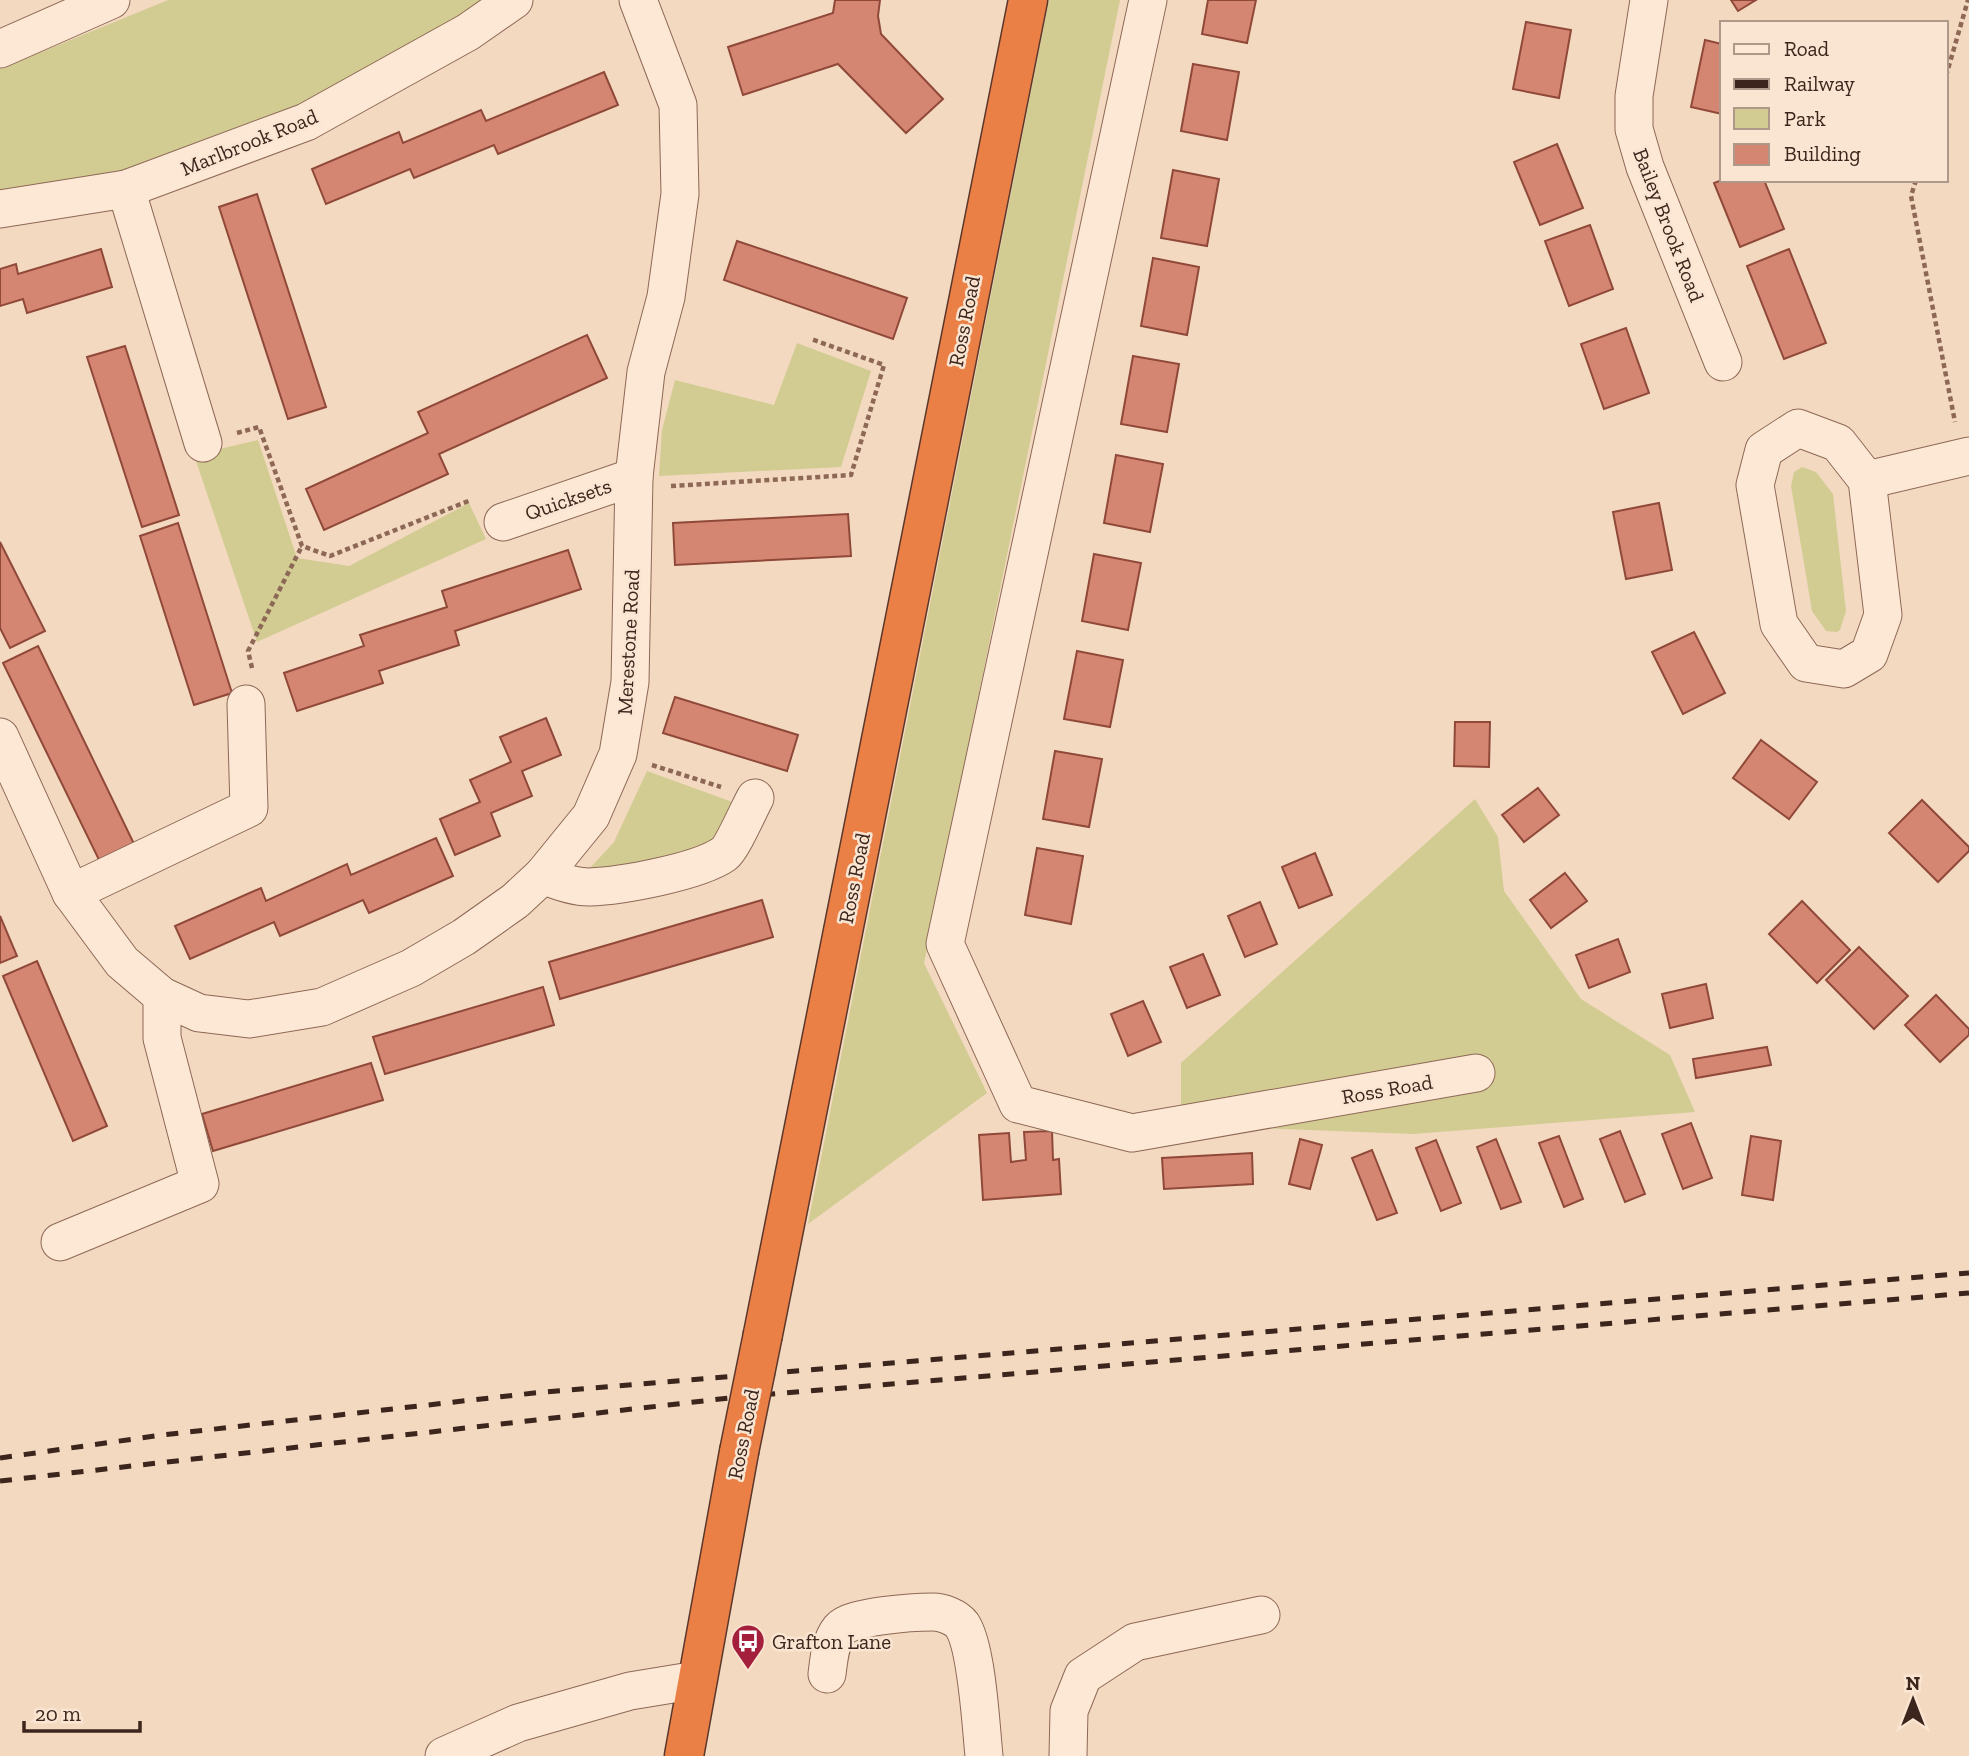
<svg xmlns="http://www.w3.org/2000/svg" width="1969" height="1756" viewBox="0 0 1969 1756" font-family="'Zilla Slab',serif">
	<rect width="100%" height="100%" fill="#f3d9c0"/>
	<g fill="#d2cc93">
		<polygon points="168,0 488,0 460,19 300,104 122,174 0,193 0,69"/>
		<polygon points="1049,0 1120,0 924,963 987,1093 808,1224"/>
		<polygon points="797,343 871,371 841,467 659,476 662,430 675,380 774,405"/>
		<polygon points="258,440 297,558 349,566 469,503 486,539 257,642 194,455"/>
		<polygon points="1802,467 1816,472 1833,494 1846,611 1840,630 1837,632 1826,631 1812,611 1791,486 1794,472"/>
		<polygon points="647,771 738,804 723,833 682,861 590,868 614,842"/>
		<polygon points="1475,799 1498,837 1504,891 1581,999 1670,1055 1695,1112 1413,1134 1181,1125 1181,1063"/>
	</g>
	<g fill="#d58672" stroke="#904939" stroke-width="2">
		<polygon points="835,0 880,0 878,16 881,34 943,99 906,133 838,64 743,95 728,47 833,13"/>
		<polygon points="1208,0 1256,0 1247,43 1202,34"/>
		<polygon points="1731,0 1756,0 1738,11"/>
		<polygon points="1526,22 1571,30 1559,98 1513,89"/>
		<polygon points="1705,40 1722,44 1722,114 1691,107"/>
		<polygon points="1193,64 1239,72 1227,140 1181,131"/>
		<polygon points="604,72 618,105 498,154 494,145 414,178 410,169 326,204 312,169 399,132 403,143 481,110 486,121"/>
		<polygon points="1557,144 1583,208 1540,225 1514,162"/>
		<polygon points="1173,170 1219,179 1207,246 1161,238"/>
		<polygon points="1722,180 1764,180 1784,229 1740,247 1714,183"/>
		<polygon points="257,194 326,407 288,419 219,207"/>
		<polygon points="1590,225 1613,289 1569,306 1545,241"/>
		<polygon points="737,241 907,298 893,339 724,280"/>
		<polygon points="101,249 112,287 27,313 23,299 0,306 0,269 16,264 18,274"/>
		<polygon points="1789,249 1826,343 1784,359 1747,266"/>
		<polygon points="1153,258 1199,267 1187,335 1141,326"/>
		<polygon points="1626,328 1649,393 1604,409 1581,344"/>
		<polygon points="587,335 607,378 439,454 448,474 324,530 306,489 428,433 418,412"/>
		<polygon points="125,346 179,515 142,527 87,357"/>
		<polygon points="1133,356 1179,364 1167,432 1121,424"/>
		<polygon points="1116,455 1163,464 1150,532 1104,523"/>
		<polygon points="1659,503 1672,570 1626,579 1613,512"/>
		<polygon points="848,514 851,556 675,565 673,523"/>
		<polygon points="178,523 232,693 194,705 140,536"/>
		<polygon points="0,542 45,631 10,648 0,628"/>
		<polygon points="568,550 581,589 455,631 459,645 379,671 383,683 297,711 284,673 364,646 360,635 447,607 442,591"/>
		<polygon points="1094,554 1141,563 1128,630 1082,621"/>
		<polygon points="1694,632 1725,693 1683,714 1652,652"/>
		<polygon points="38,646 137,850 102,866 3,663"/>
		<polygon points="1077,651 1123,660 1110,727 1064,719"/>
		<polygon points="675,697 798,735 787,771 663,733"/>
		<polygon points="546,718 561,755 522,771 532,796 491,813 500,836 455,855 440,819 480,802 470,780 511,762 500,737"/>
		<polygon points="1455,722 1490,722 1489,767 1454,766"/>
		<polygon points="1761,740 1817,782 1789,819 1733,778"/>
		<polygon points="1055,751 1102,759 1089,827 1043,819"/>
		<polygon points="1538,788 1559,815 1524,842 1502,815"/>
		<polygon points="1922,800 1969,847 1969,851 1938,882 1889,833"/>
		<polygon points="436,838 453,876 369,913 363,900 280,936 274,922 190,959 175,926 261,888 266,901 347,864 351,875"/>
		<polygon points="1037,848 1083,856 1071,924 1025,915"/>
		<polygon points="1315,853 1332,895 1299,908 1282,867"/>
		<polygon points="1565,873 1587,901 1551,928 1530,900"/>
		<polygon points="762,900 773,937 560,999 549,962"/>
		<polygon points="1802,901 1850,950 1817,983 1769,934"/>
		<polygon points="1260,902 1277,944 1245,957 1228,916"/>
		<polygon points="0,916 17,956 0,963"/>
		<polygon points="1618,939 1630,972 1589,988 1576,955"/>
		<polygon points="1859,947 1908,996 1874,1029 1826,980"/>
		<polygon points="1203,954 1220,995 1187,1008 1170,967"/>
		<polygon points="37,961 107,1126 73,1141 3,976"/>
		<polygon points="1706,984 1713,1018 1670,1028 1662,994"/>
		<polygon points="543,987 554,1025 385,1074 373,1037"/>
		<polygon points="1936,995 1969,1029 1969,1035 1940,1062 1905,1025"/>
		<polygon points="1143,1001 1161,1042 1128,1056 1111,1014"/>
		<polygon points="1767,1047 1771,1065 1696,1078 1693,1059"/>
		<polygon points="371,1063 383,1100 213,1151 202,1114"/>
		<polygon points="1691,1123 1712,1178 1683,1189 1662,1134"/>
		<polygon points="1052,1131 1053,1160 1059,1159 1061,1194 983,1200 979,1135 1009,1133 1011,1162 1026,1160 1024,1132"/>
		<polygon points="1620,1131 1645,1194 1625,1202 1600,1139"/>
		<polygon points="1559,1136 1583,1199 1564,1207 1539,1143"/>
		<polygon points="1751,1136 1781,1141 1773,1200 1742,1195"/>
		<polygon points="1300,1139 1322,1145 1310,1189 1289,1184"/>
		<polygon points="1496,1139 1521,1202 1501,1209 1477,1147"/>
		<polygon points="1436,1140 1461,1203 1441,1211 1416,1148"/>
		<polygon points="1372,1150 1397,1213 1377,1220 1352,1158"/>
		<polygon points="1252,1153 1253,1184 1164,1189 1162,1158"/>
	</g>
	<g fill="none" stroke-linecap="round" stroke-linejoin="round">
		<g stroke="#8e6856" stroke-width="39">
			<g id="minor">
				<polyline points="1148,0 945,944 1018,1104 1132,1133 1476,1073"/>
				<polyline points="1649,0 1634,96 1634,129 1645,167 1723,362"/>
				<polyline points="0,49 111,0"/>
				<polyline points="126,189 203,443"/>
				<polyline points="0,209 126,189 306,122 468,32 514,0"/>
				<polygon points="1798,428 1838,443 1867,480 1883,615 1869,654 1844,669 1806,663 1779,624 1755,485 1764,450"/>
				<polyline points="1867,480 1969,456"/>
				<polyline points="503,522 634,477"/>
				<polyline points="0,737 71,893 122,962 162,996 199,1013 249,1019 322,1007 411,968 464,937 515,901 543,875 591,816 618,754 630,682 634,477 646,372 666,297 680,194 678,105 638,0"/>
				<path d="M543 875C557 881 573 887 589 887 621 886 698 872 724 854 732 848 749 809 755 798"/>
				<polyline points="71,893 249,808 246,704"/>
				<polyline points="60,1242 200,1184 162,1038 162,996"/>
				<path d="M827 1674C829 1659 830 1641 840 1629 850 1616 915 1612 933 1612 942 1612 956 1617 962 1625 977 1647 981 1727 984 1756"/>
				<polyline points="444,1756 518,1723 630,1691 697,1680"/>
				<polyline points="1068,1756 1069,1711 1083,1676 1135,1642 1261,1615"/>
			</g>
		</g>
		<g stroke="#5b372b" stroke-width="41">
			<g id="highway">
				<polyline points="763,1334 1028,0"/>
				<polyline points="684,1756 739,1452"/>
			</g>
		</g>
		<g stroke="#8e6856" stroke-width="4.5" stroke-dasharray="5 3.5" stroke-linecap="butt">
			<polyline points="1946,76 1968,0"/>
			<polyline points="1916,180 1911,196 1955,422"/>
			<polyline points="237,433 259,427 302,546 330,556 471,500"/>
			<polyline points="671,486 851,475 884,365 811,339"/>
			<polyline points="252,668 248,651 302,546"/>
			<polyline points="652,765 721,787"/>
		</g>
		<use href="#minor" stroke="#fce8d5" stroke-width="37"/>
		<use href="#highway" stroke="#eb8047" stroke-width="38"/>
		<g stroke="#3c251c" stroke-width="5" stroke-dasharray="12 12" stroke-linecap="butt">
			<polyline points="0,1458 162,1435 534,1393 1969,1273"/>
			<polyline points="0,1481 738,1397 1969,1293"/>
		</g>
		<g stroke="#5b372b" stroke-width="41" stroke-linecap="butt">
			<polyline id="highway-bridge" points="739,1452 763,1334"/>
		</g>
		<use href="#highway-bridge" stroke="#eb8047" stroke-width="38"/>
	</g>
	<defs>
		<g id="bus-pin" transform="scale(1.75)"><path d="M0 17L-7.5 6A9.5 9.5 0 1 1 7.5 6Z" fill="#a41f3c" stroke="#f9e5d1"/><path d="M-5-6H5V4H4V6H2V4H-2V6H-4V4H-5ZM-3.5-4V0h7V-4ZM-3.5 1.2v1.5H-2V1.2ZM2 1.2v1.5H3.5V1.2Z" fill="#fff"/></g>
	</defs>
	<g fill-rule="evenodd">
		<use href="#bus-pin" x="748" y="1641"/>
	</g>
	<g text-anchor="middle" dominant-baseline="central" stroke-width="5" stroke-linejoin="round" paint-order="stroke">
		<g font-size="21" fill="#3c251c" stroke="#f9e5d1">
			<text transform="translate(249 142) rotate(-22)">Marlbrook Road</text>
			<text transform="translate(1669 225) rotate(69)">Bailey Brook Road</text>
			<text transform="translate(964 321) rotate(-79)">Ross Road</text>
			<text transform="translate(568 499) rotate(-19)">Quicksets</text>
			<text transform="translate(628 642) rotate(-87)">Merestone Road</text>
			<text transform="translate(854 878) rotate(-79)">Ross Road</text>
			<text transform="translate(1387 1089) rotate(-10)">Ross Road</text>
			<text transform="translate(743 1434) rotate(-79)">Ross Road</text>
		</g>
		<g font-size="21" fill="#3c251c" stroke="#f9e5d1" text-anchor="start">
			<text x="772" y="1641">Grafton Lane</text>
		</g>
	</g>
	<rect x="1720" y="21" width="228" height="161" fill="#f9e5d1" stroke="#ad9889" stroke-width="2"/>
	<rect x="1734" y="44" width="35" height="10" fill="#fce8d5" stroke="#ad9889" stroke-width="2"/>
	<text x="1784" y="56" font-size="21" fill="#3c251c">Road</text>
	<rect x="1734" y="79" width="35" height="10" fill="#3c251c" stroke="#ad9889" stroke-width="2"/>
	<text x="1784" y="91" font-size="21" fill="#3c251c">Railway</text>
	<rect x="1734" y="108" width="35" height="21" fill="#d2cc93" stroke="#ad9889" stroke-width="2"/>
	<text x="1784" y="126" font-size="21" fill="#3c251c">Park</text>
	<rect x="1734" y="144" width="35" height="21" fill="#d58672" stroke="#ad9889" stroke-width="2"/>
	<text x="1784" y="161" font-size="21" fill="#3c251c">Building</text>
	<g transform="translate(1913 1700)" stroke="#f9e5d1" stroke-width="5" paint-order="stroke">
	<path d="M0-5L12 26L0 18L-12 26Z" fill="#3c251c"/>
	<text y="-10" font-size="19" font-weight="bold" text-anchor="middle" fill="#3c251c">N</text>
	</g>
	<path d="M24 1721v10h116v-10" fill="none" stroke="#3c251c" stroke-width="3.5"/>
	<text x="35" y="1721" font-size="21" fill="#3c251c" stroke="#f9e5d1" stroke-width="5" paint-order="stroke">20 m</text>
</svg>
